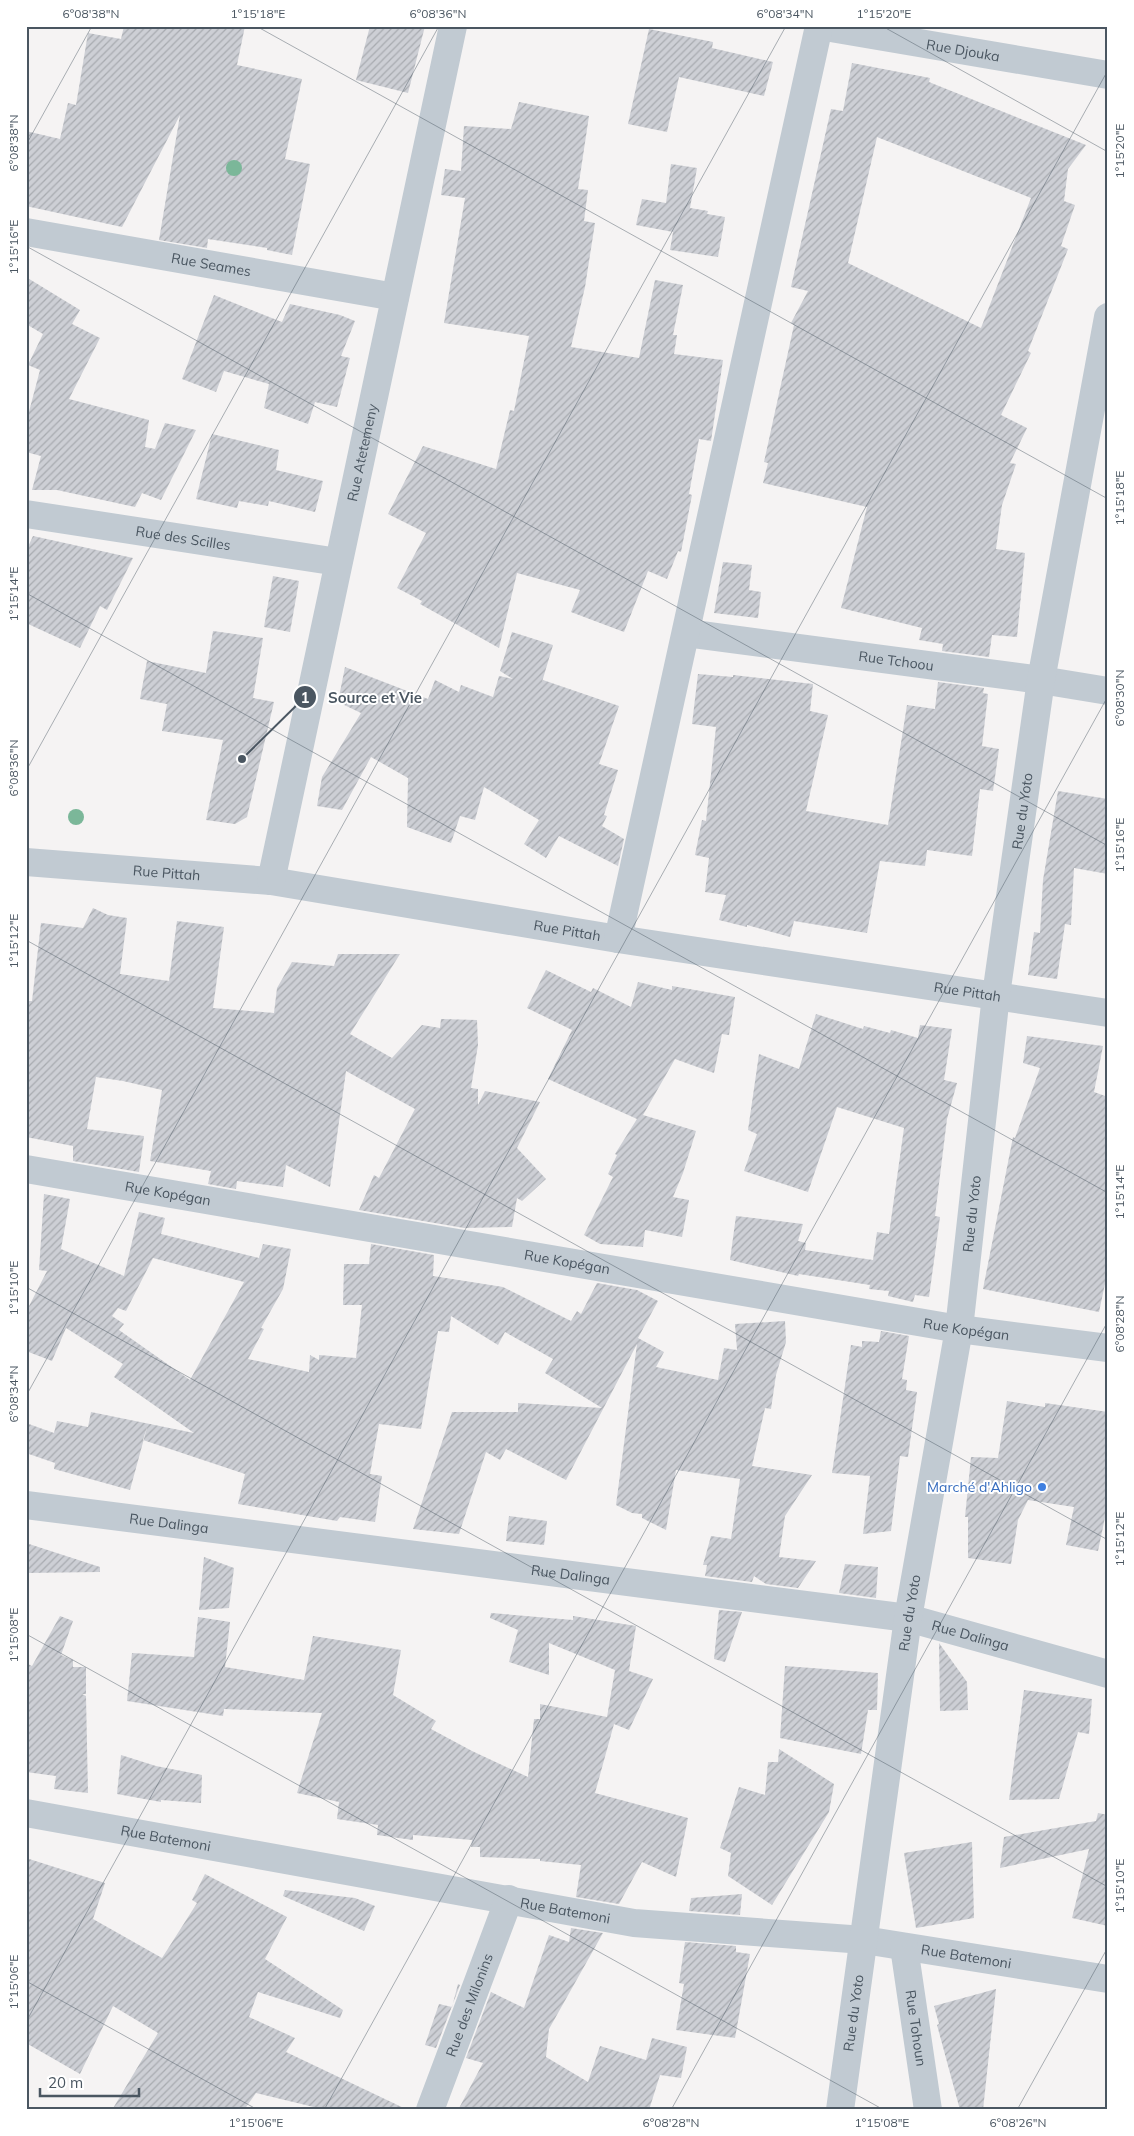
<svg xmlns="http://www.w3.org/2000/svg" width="1134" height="2136" viewBox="0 0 1134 2136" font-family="Mulish,sans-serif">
	<defs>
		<pattern id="building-hatch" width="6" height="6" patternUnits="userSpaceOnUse" patternTransform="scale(1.25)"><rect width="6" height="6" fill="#cdcfd5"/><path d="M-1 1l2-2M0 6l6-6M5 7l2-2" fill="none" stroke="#a8abb0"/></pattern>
	</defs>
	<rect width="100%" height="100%" fill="#f5f3f3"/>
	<g fill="url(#building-hatch)" fill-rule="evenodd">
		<polygon points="124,26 245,26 237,65 302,79 285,159 310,164 292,255 267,250 267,248 208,239 207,248 159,240 180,115 122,227 26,206 26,131 60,139 68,103 76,105 88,33 121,39"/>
		<polygon points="370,26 425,26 408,93 356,80"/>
		<polygon points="649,29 713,42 712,48 773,62 764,96 679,77 667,132 628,124"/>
		<path d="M852 63 930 78 929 82 1086 145 1068 169 1064 201 1075 205 1061 246 1068 249 1028 351 1031 353 1001 415 1027 428 1010 463 1016 464 1002 505 996 549 1025 553 1017 637 992 635 989 657 942 651 943 644 919 640 922 628 841 608 867 507 763 483 768 463 764 462 794 325 791 323 808 291 791 287 831 109 843 111ZM877 137 1031 198 981 328 848 263Z"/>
		<polygon points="519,102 589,116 578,189 588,190 584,221 595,223 585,287 571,347 639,358 655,280 683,285 673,335 677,335 674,354 723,360 711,441 699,439 689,494 692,495 681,552 678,551 667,579 648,571 624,632 571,612 580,590 517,573 499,648 420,604 422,601 397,588 426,533 388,514 423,446 496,469 510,410 514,411 529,336 444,323 465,198 441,195 445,169 461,171 464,126 511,129"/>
		<polygon points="671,164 697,168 690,208 708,211 707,214 725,217 718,257 670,250 673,232 636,225 642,199 666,203"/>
		<polygon points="26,277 80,310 72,324 100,338 69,399 149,420 145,447 155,449 165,423 196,430 161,500 142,493 135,507 57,490 32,490 41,456 26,452 26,423 40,370 28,365 43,334 26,324"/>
		<polygon points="214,295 282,322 290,304 340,315 355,321 341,356 350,358 337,407 315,402 308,424 264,408 269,384 224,371 216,392 182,379"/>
		<polygon points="212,434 279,450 276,470 323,481 315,512 269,501 268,506 239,501 237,508 196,499"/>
		<polygon points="33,536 133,558 107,610 100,606 80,648 26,623 26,551"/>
		<polygon points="723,562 752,565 749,590 761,592 758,618 714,613"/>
		<polygon points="273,576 299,581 290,632 264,627"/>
		<polygon points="213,631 263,638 253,698 274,702 247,817 235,824 206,820 223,740 162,731 167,704 140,699 147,661 206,673"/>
		<polygon points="512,632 553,645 542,682 543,680 619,706 599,764 618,770 604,815 607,816 602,826 624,839 618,866 559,836 546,858 524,844 539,820 484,787 475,820 460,816 451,843 407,827 408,778 371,757 342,810 317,806 322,777 361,713 338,702 345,667 428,699 435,680 459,692 461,685 493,697 499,676 513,679 500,671"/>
		<polygon points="698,674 733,677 733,675 813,684 810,711 828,715 806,811 888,825 907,705 935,709 938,682 984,688 983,693 988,694 982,746 999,749 993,791 980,789 972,856 927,850 925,866 880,861 867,933 794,921 790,937 747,925 747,927 719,920 726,895 705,892 709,858 695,855 702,820 706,821 716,727 692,724"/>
		<polygon points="1058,791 1108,799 1108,874 1074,868 1071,925 1065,924 1057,979 1028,975 1034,932 1040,933 1043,880"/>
		<polygon points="93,908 108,915 127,918 120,974 169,981 177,921 224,927 213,1008 274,1013 277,988 292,962 334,966 338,954 400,954 350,1034 392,1058 422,1025 440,1028 441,1019 477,1020 478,1045 471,1088 478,1089 478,1105 485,1091 540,1102 517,1148 546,1179 522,1201 517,1198 512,1227 464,1228 359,1210 374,1175 379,1178 415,1109 346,1071 330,1187 286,1165 283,1187 237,1181 236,1189 208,1184 211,1171 150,1161 162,1090 123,1081 96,1077 87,1129 144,1136 139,1172 73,1161 73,1146 26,1137 26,1001 32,1001 41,923 83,928"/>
		<polygon points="546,970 591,992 593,988 631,1007 638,982 672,990 672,986 735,997 729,1035 722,1034 714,1073 675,1059 643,1115 696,1131 683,1173 673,1197 689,1200 682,1237 645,1230 643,1247 600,1244 584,1235 613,1177 608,1174 617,1155 615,1154 637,1119 548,1079 572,1030 527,1008"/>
		<polygon points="816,1014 863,1029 864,1026 890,1033 891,1030 918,1038 920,1025 952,1029 944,1080 957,1083 947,1119 935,1216 940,1217 929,1297 915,1295 913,1302 888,1296 889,1291 869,1289 870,1285 799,1274 798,1276 730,1260 736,1216 803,1224 798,1241 806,1243 805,1250 873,1260 877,1232 889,1234 904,1128 837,1107 808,1192 744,1171 757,1134 748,1130 759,1054 799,1069"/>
		<polygon points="1027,1036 1103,1046 1094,1092 1108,1097 1108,1270 1099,1312 983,1289 1013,1137 1015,1138 1040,1068 1023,1063"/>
		<path d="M44 1194 70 1199 61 1249 124 1276 139 1212 165 1218 161 1234 259 1258 263 1244 291 1249 283 1289 261 1328 264 1329 248 1359 309 1372 310 1355 319 1360V1355L356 1358 362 1305H343L344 1264H369L371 1244 434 1255 433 1276 503 1287 571 1321 577 1311 581 1314 597 1283 637 1290 658 1301 638 1338 664 1352 656 1367 718 1380 724 1348 737 1350 735 1324 785 1321 786 1342 776 1375 771 1409 765 1408 752 1466 812 1475 785 1516 779 1557 816 1561 798 1588 766 1584 754 1576 752 1582 705 1576 707 1565H703L711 1536 731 1539 740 1479 676 1470 666 1530 642 1518V1514L632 1513 616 1505 637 1344 566 1480 506 1449 500 1460 486 1452 459 1534 413 1529 452 1412H518V1403L602 1408 545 1373 553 1359 505 1332 498 1345 451 1316 449 1332 438 1331 421 1429 379 1424 370 1474 382 1476 375 1522 340 1517 337 1521 238 1504 245 1474 143 1440 148 1424 130 1490 54 1469 55 1463 26 1453V1423L54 1433 57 1421 88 1427 91 1412 194 1433 114 1377 123 1364 66 1328 52 1361 26 1351V1312L47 1271 39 1270ZM153 1258 244 1282 190 1380 119 1330 124 1324 112 1316 118 1308 126 1311Z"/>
		<polygon points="881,1331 909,1336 902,1379 907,1380 906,1390 917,1392 908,1457 900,1456 891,1531 863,1534 870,1476 832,1473 851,1345 862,1347 862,1341 879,1342"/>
		<polygon points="1007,1401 1045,1407 1045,1403 1108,1412 1108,1503 1098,1551 1066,1545 1074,1507 1028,1500 1018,1520 1011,1564 968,1558 968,1517 965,1517 971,1457 998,1458"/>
		<polygon points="509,1516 547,1521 544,1545 506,1541"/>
		<polygon points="26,1543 100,1567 100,1572 26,1573"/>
		<polygon points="204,1557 234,1568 229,1608 199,1610"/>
		<polygon points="845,1564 878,1567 876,1598 839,1593"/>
		<polygon points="719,1610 742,1612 725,1662 714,1659"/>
		<polygon points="491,1613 573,1620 573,1616 636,1626 629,1671 653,1679 629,1730 614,1724 595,1793 688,1818 676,1877 642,1862 619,1904 576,1897 581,1865 540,1861 540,1859 480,1857 480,1847 471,1847 472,1840 413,1835 413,1840 377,1835 378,1825 337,1819 339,1802 297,1793 322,1713 224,1709 223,1716 127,1701 132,1653 194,1657 198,1617 230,1622 225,1667 304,1680 313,1636 401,1650 393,1695 436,1721 431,1729 472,1751 528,1777 534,1719 540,1719 540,1704 607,1717 615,1670 549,1643 549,1675 509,1662 518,1630 490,1618"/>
		<polygon points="60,1616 73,1621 61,1655 73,1660 73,1667 86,1667 86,1694 82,1694 86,1696 88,1793 54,1789 56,1776 26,1772 26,1663 32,1666"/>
		<polygon points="939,1643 967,1682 968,1710 940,1711"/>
		<polygon points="785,1666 878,1673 877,1710 868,1710 861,1754 780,1738"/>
		<polygon points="1024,1690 1092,1699 1089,1734 1078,1732 1059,1799 1009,1800"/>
		<polygon points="779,1749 834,1784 829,1812 772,1905 728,1876 731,1853 720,1848 739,1787 765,1795 768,1762 778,1762"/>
		<polygon points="121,1755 156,1766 202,1775 201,1803 161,1800 161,1802 117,1794"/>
		<polygon points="1098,1813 1108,1815 1108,1926 1072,1918 1089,1849 1000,1868 1004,1837 1096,1821"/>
		<polygon points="972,1842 974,1918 916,1928 904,1853"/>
		<polygon points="26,1858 105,1883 93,1919 162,1958 197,1903 192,1900 205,1874 287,1917 265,1959 343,2010 340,2018 258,1992 249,2017 295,2038 286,2052 408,2110 326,2110 256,2093 244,2110 112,2110 158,2033 113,2006 80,2074 26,2043"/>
		<polygon points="285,1890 355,1898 375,1906 364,1931 283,1896"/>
		<polygon points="742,1894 740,1915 689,1911 691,1898"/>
		<polygon points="571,1928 603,1933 549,2029 546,2057 588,2082 600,2046 646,2060 652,2038 687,2047 681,2078 660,2075 649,2110 458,2110 483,2063 466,2058 491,1992 524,2008 549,1935 569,1942"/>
		<polygon points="685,1942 736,1946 736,1952 750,1954 735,2038 676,2030 684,1984 679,1983"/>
		<polygon points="458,1984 460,1985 436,2048 425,2045 439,2004 452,2007"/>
		<polygon points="996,1989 983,2110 960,2110 937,2025 939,2024 934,2006"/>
	</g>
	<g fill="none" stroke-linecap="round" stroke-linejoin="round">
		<g stroke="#c1cad2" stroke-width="28">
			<path id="s1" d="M819 26 1108 75"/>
			<path id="s2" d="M26 232 395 297"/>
			<path id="s3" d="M26 514 338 562"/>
			<path id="s4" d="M686 633 1041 680 1108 691"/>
			<path id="s5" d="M26 862 271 881 618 939 1108 1013"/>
			<path id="s6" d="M271 881 453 26"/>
			<polyline points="618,939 819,26"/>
			<path id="s7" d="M26 1169 959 1329 1108 1348"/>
			<path id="s8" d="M26 1505 908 1618 1108 1674"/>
			<path id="s9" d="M26 1813 634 1923 864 1940 1108 1979"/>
			<path id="s10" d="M904 1947 928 2110"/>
			<path id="s11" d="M430 2110 509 1899"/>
			<path id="s12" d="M840 2110 908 1618 959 1329 996 995 1041 680 1108 317"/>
		</g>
	</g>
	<g fill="#7bb799">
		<circle cx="234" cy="168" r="8"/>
		<circle cx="76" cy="817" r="8"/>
	</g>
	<path fill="none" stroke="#4a5661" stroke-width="1" stroke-opacity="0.45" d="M256 26 1108 499M882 26 1108 152M26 145 92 26M26 246 1108 846M26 593 1108 1193M26 771 439 26M26 940 1108 1540M26 1287 1108 1887M26 1396 786 26M26 1634 884 2110M26 1981 258 2110M26 2022 1108 70M324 2110 1108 696M671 2110 1108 1321M1017 2110 1108 1947"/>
	<circle fill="#3f7fe0" stroke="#fff" stroke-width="2" cx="1042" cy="1487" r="5"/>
	<g text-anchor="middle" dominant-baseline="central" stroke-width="4" stroke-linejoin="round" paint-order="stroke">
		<g font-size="14" fill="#4a5661" stroke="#fff">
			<text stroke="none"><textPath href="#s1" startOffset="146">Rue Djouka</textPath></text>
			<text stroke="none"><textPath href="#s2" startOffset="188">Rue Seames</textPath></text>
			<text stroke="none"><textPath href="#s6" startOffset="438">Rue Atetemeny</textPath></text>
			<text stroke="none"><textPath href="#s3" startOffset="159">Rue des Scilles</textPath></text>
			<text stroke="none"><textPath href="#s4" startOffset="212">Rue Tchoou</textPath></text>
			<text stroke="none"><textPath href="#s12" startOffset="1312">Rue du Yoto</textPath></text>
			<text stroke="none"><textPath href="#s5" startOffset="141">Rue Pittah</textPath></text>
			<text stroke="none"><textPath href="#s5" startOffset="546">Rue Pittah</textPath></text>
			<text stroke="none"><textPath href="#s5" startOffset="951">Rue Pittah</textPath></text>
			<text stroke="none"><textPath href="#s7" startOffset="144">Rue Kopégan</textPath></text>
			<text stroke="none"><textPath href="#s12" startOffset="906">Rue du Yoto</textPath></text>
			<text stroke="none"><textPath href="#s7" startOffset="549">Rue Kopégan</textPath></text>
			<text stroke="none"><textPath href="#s7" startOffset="954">Rue Kopégan</textPath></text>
			<text stroke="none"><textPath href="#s8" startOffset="144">Rue Dalinga</textPath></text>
			<text stroke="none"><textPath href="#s8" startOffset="549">Rue Dalinga</textPath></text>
			<text stroke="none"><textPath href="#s12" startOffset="502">Rue du Yoto</textPath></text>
			<text stroke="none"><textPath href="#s8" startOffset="954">Rue Dalinga</textPath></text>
			<text stroke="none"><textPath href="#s9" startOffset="142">Rue Batemoni</textPath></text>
			<text stroke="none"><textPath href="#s9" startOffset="548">Rue Batemoni</textPath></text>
			<text stroke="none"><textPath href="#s9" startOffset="952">Rue Batemoni</textPath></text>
			<text stroke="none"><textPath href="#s11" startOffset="112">Rue des Milonins</textPath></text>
			<text stroke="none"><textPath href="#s12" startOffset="98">Rue du Yoto</textPath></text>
			<text stroke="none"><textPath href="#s10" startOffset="82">Rue Tohoun</textPath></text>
		</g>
		<g font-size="14" fill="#366cbe" stroke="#fff" text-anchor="end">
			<text x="1032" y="1487">Marché d'Ahligo</text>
		</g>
	</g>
	<path fill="none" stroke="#4a5661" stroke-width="2" d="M242 759L305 697"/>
	<g fill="#4a5661" stroke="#fff" stroke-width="2">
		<circle cx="242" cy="759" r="5"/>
		<circle cx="305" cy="697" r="12"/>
	</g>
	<g font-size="15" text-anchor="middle" font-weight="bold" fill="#fff">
		<text x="305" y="703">1</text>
	</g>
	<g font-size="15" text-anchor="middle" font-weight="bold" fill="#4a5661" stroke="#fff" stroke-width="4" stroke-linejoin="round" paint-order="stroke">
		<text x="375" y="703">Source et Vie</text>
	</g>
	<rect width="1134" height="2136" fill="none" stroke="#ffffff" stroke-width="55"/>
	<path d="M40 2088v8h99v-8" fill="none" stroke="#4a5661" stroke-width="2.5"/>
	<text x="48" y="2088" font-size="15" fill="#4a5661" stroke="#ffffff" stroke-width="4" paint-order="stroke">20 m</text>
	<rect x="28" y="28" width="1078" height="2080" fill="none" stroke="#4a5661" stroke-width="2"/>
	<g font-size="12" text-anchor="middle" fill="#4a5661">
		<text x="91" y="18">6°08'38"N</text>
		<text x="258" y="18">1°15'18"E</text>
		<text x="438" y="18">6°08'36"N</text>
		<text x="785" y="18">6°08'34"N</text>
		<text x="884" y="18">1°15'20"E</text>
		<text transform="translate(14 143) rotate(-90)" y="4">6°08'38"N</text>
		<text transform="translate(1120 151) rotate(-90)" y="4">1°15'20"E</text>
		<text transform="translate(14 247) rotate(-90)" y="4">1°15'16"E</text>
		<text transform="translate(1120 498) rotate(-90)" y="4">1°15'18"E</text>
		<text transform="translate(14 594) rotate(-90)" y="4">1°15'14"E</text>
		<text transform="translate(1120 698) rotate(-90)" y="4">6°08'30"N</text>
		<text transform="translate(14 768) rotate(-90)" y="4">6°08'36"N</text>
		<text transform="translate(1120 845) rotate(-90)" y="4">1°15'16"E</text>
		<text transform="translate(14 941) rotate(-90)" y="4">1°15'12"E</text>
		<text transform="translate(1120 1192) rotate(-90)" y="4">1°15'14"E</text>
		<text transform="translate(14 1288) rotate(-90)" y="4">1°15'10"E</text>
		<text transform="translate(1120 1324) rotate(-90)" y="4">6°08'28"N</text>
		<text transform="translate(14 1394) rotate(-90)" y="4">6°08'34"N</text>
		<text transform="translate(1120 1539) rotate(-90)" y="4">1°15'12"E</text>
		<text transform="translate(14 1635) rotate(-90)" y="4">1°15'08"E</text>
		<text transform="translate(1120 1886) rotate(-90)" y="4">1°15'10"E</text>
		<text transform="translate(14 1982) rotate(-90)" y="4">1°15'06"E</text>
		<text x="256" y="2127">1°15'06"E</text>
		<text x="671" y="2127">6°08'28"N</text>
		<text x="882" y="2127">1°15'08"E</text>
		<text x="1018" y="2127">6°08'26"N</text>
	</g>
</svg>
